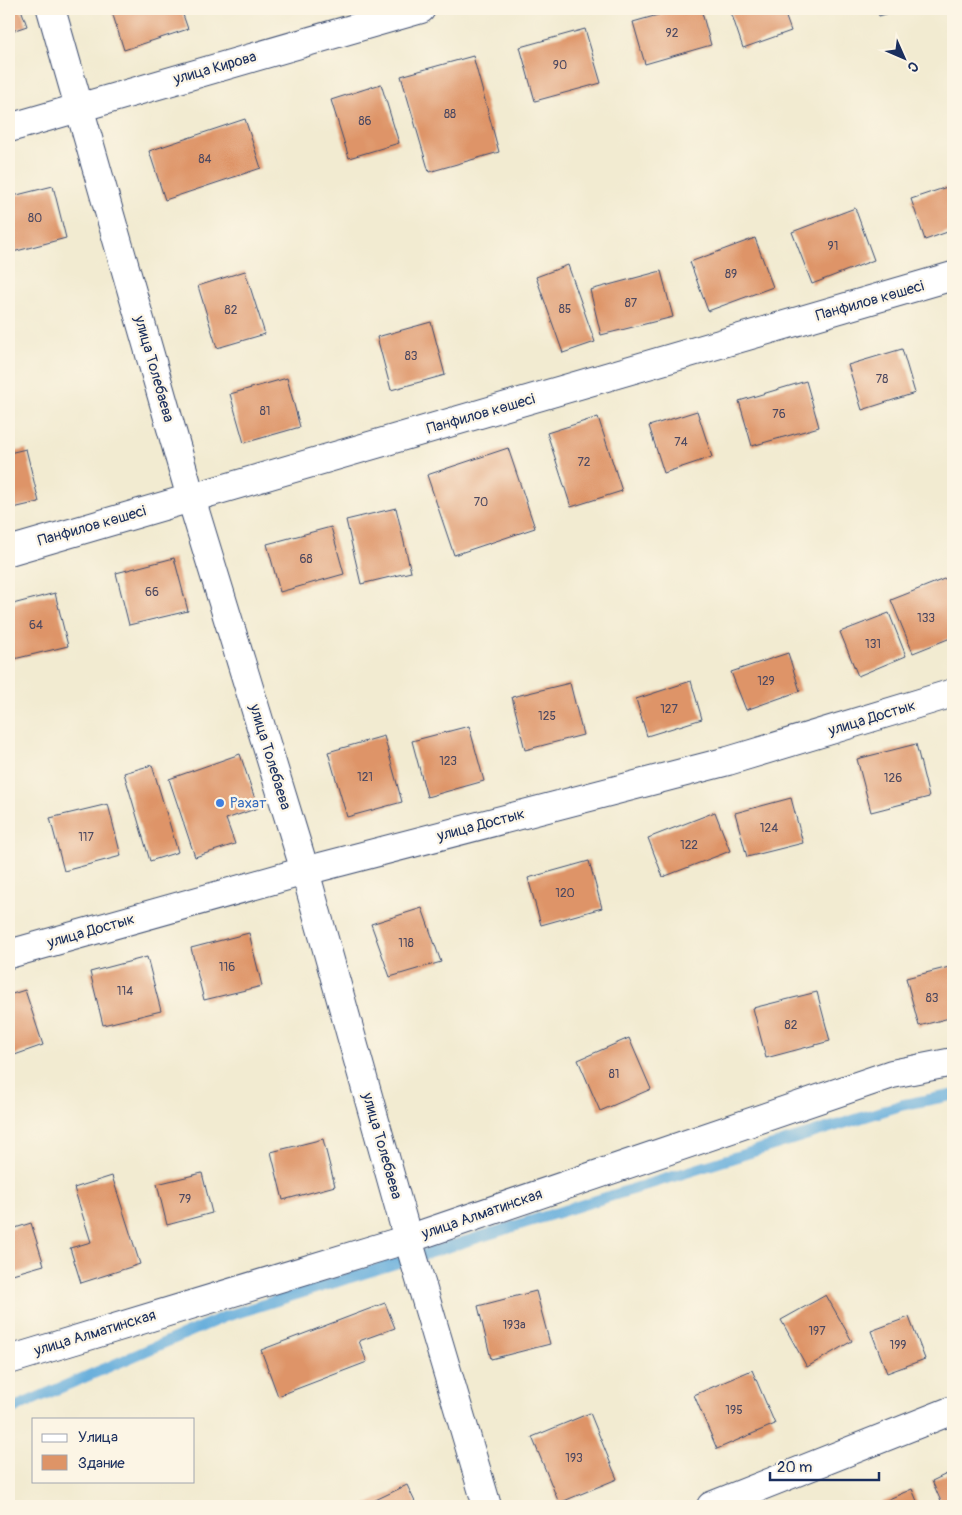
<svg xmlns="http://www.w3.org/2000/svg" width="962" height="1515" viewBox="0 0 962 1515" font-family="Pangolin,sans-serif">
	<rect width="100%" height="100%" fill="#fcf5e5"/>
	<filter id="ink" filterUnits="userSpaceOnUse"><feTurbulence type="fractalNoise" baseFrequency=".02" numOctaves="2"/><feDisplacementMap in="SourceGraphic" scale="10" xChannelSelector="R" yChannelSelector="G"/><feConvolveMatrix kernelMatrix="1 2 1 2 8 2 1 2 1" color-interpolation-filters="sRGB"/></filter>
	<filter id="wash" filterUnits="userSpaceOnUse"><feTurbulence type="fractalNoise" baseFrequency=".0096" numOctaves="4" result="noise"/><feDisplacementMap in="SourceGraphic" scale="20" xChannelSelector="R" yChannelSelector="G"/><feGaussianBlur stdDeviation="1.12" result="paint"/><feColorMatrix in="noise" values="0 0 0 0 0 0 0 0 0 0 0 0 0 0 0 0 0 1.4 0 .05"/><feComposite in="paint" operator="in"/></filter>
	<g filter="url(#wash)">
		<rect width="100%" height="100%" fill="#f2ebd1"/>
		<g fill="none" stroke-linecap="round" stroke-linejoin="round">
			<polyline stroke="#65addc" stroke-width="11" points="9,1410 224,1317 902,1105 953,1095"/>
		</g>
		<g id="blocks">
			<g fill="#de9467">
				<polygon points="9,9 21,9 27,26 9,32"/>
				<polygon points="111,9 181,9 188,29 124,50"/>
				<polygon points="679,9 701,9 711,45 645,64 633,22"/>
				<polygon points="730,9 783,9 791,31 743,48"/>
				<polygon points="877,9 903,9 879,16"/>
				<polygon points="585,29 601,83 535,101 520,47"/>
				<polygon points="473,56 499,152 429,172 401,76"/>
				<polygon points="381,84 399,143 349,158 331,100"/>
				<polygon points="245,119 261,168 165,200 149,151"/>
				<polygon points="953,185 953,230 925,240 911,199"/>
				<polygon points="53,186 66,238 9,253 9,197"/>
				<polygon points="855,208 874,260 812,284 792,232"/>
				<polygon points="755,238 773,287 708,311 690,262"/>
				<polygon points="568,265 595,342 563,353 536,277"/>
				<polygon points="245,271 265,334 217,348 198,286"/>
				<polygon points="661,271 673,317 601,335 590,290"/>
				<polygon points="431,322 445,375 391,390 377,337"/>
				<polygon points="902,349 915,393 862,410 848,365"/>
				<polygon points="287,378 300,427 244,443 230,394"/>
				<polygon points="806,381 819,427 752,446 739,401"/>
				<polygon points="697,411 712,457 664,473 649,426"/>
				<polygon points="598,417 622,491 571,507 547,433"/>
				<polygon points="508,448 535,528 454,555 427,475"/>
				<polygon points="26,449 39,502 9,509 9,453"/>
				<polygon points="396,508 411,572 361,584 346,520"/>
				<polygon points="331,527 344,574 280,592 267,544"/>
				<polygon points="174,558 188,611 129,625 116,573"/>
				<polygon points="949,577 953,588 953,637 913,653 891,600"/>
				<polygon points="55,593 68,646 10,660 9,605"/>
				<polygon points="889,613 906,656 858,676 840,632"/>
				<polygon points="788,653 800,691 746,710 731,672"/>
				<polygon points="691,681 702,719 647,736 636,699"/>
				<polygon points="570,683 583,735 525,750 512,697"/>
				<polygon points="469,726 484,781 427,797 412,741"/>
				<polygon points="384,736 402,802 347,817 328,752"/>
				<polygon points="916,744 929,797 871,812 857,759"/>
				<polygon points="240,754 258,808 226,819 235,844 195,857 169,779"/>
				<polygon points="152,765 178,852 150,861 124,773"/>
				<polygon points="791,798 803,843 747,857 735,813"/>
				<polygon points="108,804 121,856 64,871 50,818"/>
				<polygon points="715,812 730,851 663,877 648,838"/>
				<polygon points="589,861 602,908 541,925 528,878"/>
				<polygon points="422,908 441,962 390,977 371,924"/>
				<polygon points="249,933 262,986 204,1000 191,948"/>
				<polygon points="147,957 161,1011 103,1025 90,972"/>
				<polygon points="953,966 953,1017 919,1026 906,978"/>
				<polygon points="25,990 43,1045 9,1057 9,995"/>
				<polygon points="817,992 830,1041 766,1058 753,1008"/>
				<polygon points="629,1038 651,1089 600,1111 578,1060"/>
				<polygon points="323,1139 335,1186 283,1200 271,1152"/>
				<polygon points="202,1173 212,1213 167,1225 157,1184"/>
				<polygon points="112,1176 140,1264 81,1283 70,1248 91,1242 74,1188"/>
				<polygon points="31,1223 44,1265 9,1275 9,1230"/>
				<polygon points="536,1291 550,1344 491,1359 478,1306"/>
				<polygon points="826,1295 852,1341 807,1367 781,1320"/>
				<polygon points="385,1303 395,1328 359,1341 367,1362 278,1396 261,1350"/>
				<polygon points="909,1317 925,1359 887,1373 871,1331"/>
				<polygon points="752,1370 775,1424 717,1449 694,1395"/>
				<polygon points="590,1413 617,1479 559,1503 532,1437"/>
				<polygon points="953,1471 953,1506 943,1506 932,1481"/>
				<polygon points="407,1485 417,1506 363,1506"/>
				<polygon points="912,1489 919,1506 873,1506"/>
			</g>
		</g>
	</g>
	<g filter="url(#ink)">
		<use href="#blocks" fill-opacity="0" stroke="#3b4b6f" stroke-width="1"/>
		<g fill="none" stroke-linecap="round" stroke-linejoin="round">
			<g stroke="#3b4b6f" stroke-width="30">
				<g id="minor">
					<polyline points="51,9 191,498 305,871 408,1239 487,1506"/>
					<polyline points="9,128 421,9"/>
					<polyline points="9,551 953,276"/>
					<polyline points="9,954 305,871 728,761 953,693"/>
					<polyline points="9,1360 408,1239 892,1074 953,1062"/>
					<polyline points="711,1506 953,1410"/>
				</g>
			</g>
			<use href="#minor" stroke="#fff" stroke-width="28"/>
		</g>
	</g>
	<circle fill="#3f7fe0" stroke="#fcf5e5" stroke-width="2" cx="220" cy="803" r="5"/>
	<g text-anchor="middle" dominant-baseline="central" stroke-width="4.5" stroke-linejoin="round" paint-order="stroke">
		<g font-size="12" fill="#4c4860">
			<text x="672" y="33">92</text>
			<text x="560" y="65">90</text>
			<text x="450" y="114">88</text>
			<text x="365" y="121">86</text>
			<text x="205" y="159">84</text>
			<text x="35" y="218">80</text>
			<text x="833" y="246">91</text>
			<text x="731" y="274">89</text>
			<text x="631" y="303">87</text>
			<text x="565" y="309">85</text>
			<text x="231" y="310">82</text>
			<text x="411" y="356">83</text>
			<text x="882" y="379">78</text>
			<text x="265" y="411">81</text>
			<text x="779" y="414">76</text>
			<text x="681" y="442">74</text>
			<text x="584" y="462">72</text>
			<text x="481" y="502">70</text>
			<text x="306" y="559">68</text>
			<text x="152" y="592">66</text>
			<text x="926" y="618">133</text>
			<text x="36" y="625">64</text>
			<text x="873" y="644">131</text>
			<text x="766" y="681">129</text>
			<text x="669" y="709">127</text>
			<text x="547" y="716">125</text>
			<text x="448" y="761">123</text>
			<text x="365" y="777">121</text>
			<text x="893" y="778">126</text>
			<text x="769" y="828">124</text>
			<text x="86" y="837">117</text>
			<text x="689" y="845">122</text>
			<text x="565" y="893">120</text>
			<text x="406" y="943">118</text>
			<text x="227" y="967">116</text>
			<text x="125" y="991">114</text>
			<text x="932" y="998">83</text>
			<text x="791" y="1025">82</text>
			<text x="614" y="1074">81</text>
			<text x="185" y="1199">79</text>
			<text x="514" y="1325">193а</text>
			<text x="817" y="1331">197</text>
			<text x="898" y="1345">199</text>
			<text x="734" y="1410">195</text>
			<text x="574" y="1458">193</text>
		</g>
		<g font-size="15" fill="#1b2f5e" stroke="#fcf5e5">
			<text transform="translate(215 68) rotate(-16)">улица Кирова</text>
			<text transform="translate(870 301) rotate(-16)">Панфилов көшесі</text>
			<text transform="translate(154 369) rotate(74)">улица Толебаева</text>
			<text transform="translate(481 414) rotate(-16)">Панфилов көшесі</text>
			<text transform="translate(92 526) rotate(-16)">Панфилов көшесі</text>
			<text transform="translate(872 718) rotate(-17)">улица Достык</text>
			<text transform="translate(270 757) rotate(73)">улица Толебаева</text>
			<text transform="translate(481 825) rotate(-15)">улица Достык</text>
			<text transform="translate(91 931) rotate(-16)">улица Достык</text>
			<text transform="translate(382 1146) rotate(74)">улица Толебаева</text>
			<text transform="translate(482 1214) rotate(-19)">улица Алматинская</text>
			<text transform="translate(95 1333) rotate(-17)">улица Алматинская</text>
		</g>
		<g font-size="15" fill="#366cbe" stroke="#fcf5e5" text-anchor="start">
			<text x="230" y="803">Рахат</text>
		</g>
	</g>
	<rect width="962" height="1515" fill="none" stroke="#fcf5e5" stroke-width="30"/>
	<rect x="32" y="1418" width="162" height="65" fill="#fcf5e5" stroke="#a2a6af"/>
	<rect x="42" y="1434" width="25" height="8" fill="#ffffff" stroke="#a2a6af"/>
	<text x="78" y="1442" font-size="15" fill="#1b2f5e">Улица</text>
	<rect x="42" y="1455" width="25" height="15" fill="#de9467" stroke="#a2a6af"/>
	<text x="78" y="1468" font-size="15" fill="#1b2f5e">Здание</text>
	<g transform="translate(904 58) rotate(135)" stroke="#fcf5e5" stroke-width="4" paint-order="stroke">
	<path d="M0-4L9 19L0 12L-9 19Z" fill="#1b2f5e"/>
	<text y="-8" font-size="14" font-weight="bold" text-anchor="middle" fill="#1b2f5e">С</text>
	</g>
	<path d="M770 1472v8h109v-8" fill="none" stroke="#1b2f5e" stroke-width="2.5"/>
	<text x="777" y="1472" font-size="15" fill="#1b2f5e" stroke="#fcf5e5" stroke-width="4" paint-order="stroke">20 m</text>
</svg>
